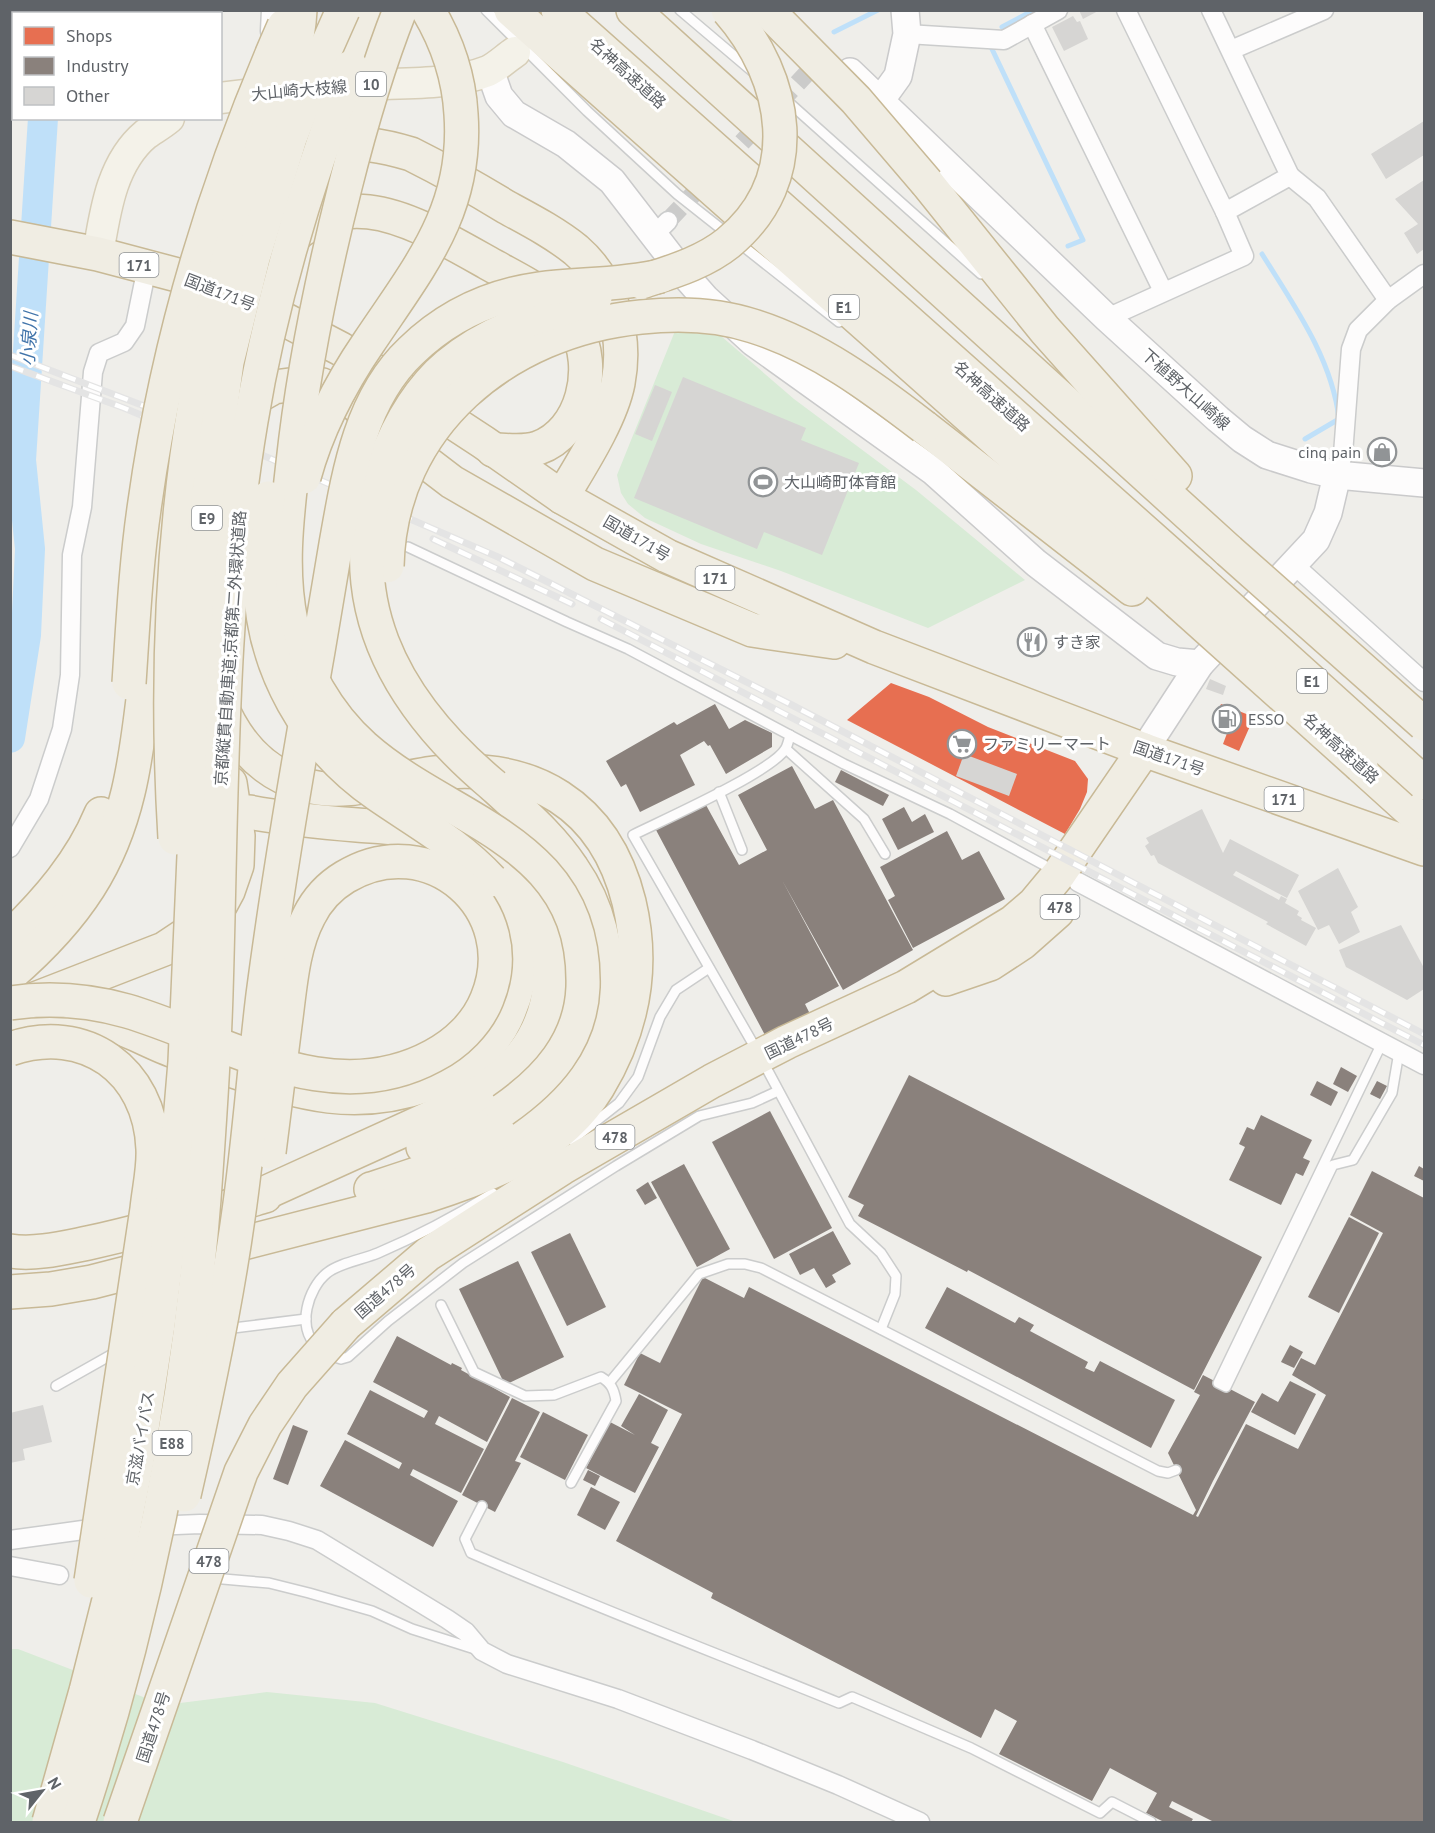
<svg xmlns="http://www.w3.org/2000/svg" width="1435" height="1833" viewBox="0 0 1435 1833" font-family="'PT Sans','Noto Sans JP',sans-serif">
	<rect width="100%" height="100%" fill="#efeeea"/>
	<g fill="#d8ebd6">
		<polygon points="675,331 721,336 794,399 916,490 1025,580 928,628 781,571 701,544 645,518 628,504 621,493 617,475"/>
		<polygon points="11,1649 18,1649 164,1705 267,1692 375,1703 563,1762 736,1822 11,1822"/>
	</g>
	<g fill="#e76f51">
		<polygon points="891,683 929,697 988,727 1075,761 1088,779 1087,792 1080,809 1065,834 847,720"/>
		<polygon points="1221,704 1254,717 1239,751 1223,744 1229,728 1214,722"/>
	</g>
	<g fill="#8a817c">
		<polygon points="715,704 729,729 745,720 772,733 772,747 726,774 710,745 708,746 704,741 680,755 695,785 640,812 626,784 621,787 606,761 674,722 677,725"/>
		<polygon points="792,766 815,809 833,800 913,950 843,990 782,880 839,986 805,1004 810,1014 766,1037 656,830 706,805 739,865 767,850 738,795"/>
		<polygon points="841,770 889,795 883,806 835,782"/>
		<polygon points="904,807 912,822 925,814 934,832 898,850 882,819"/>
		<polygon points="947,831 962,860 979,851 1005,899 913,948 888,900 895,896 880,867"/>
		<polygon points="1341,1067 1357,1076 1348,1092 1333,1084"/>
		<polygon points="909,1075 1262,1257 1194,1390 968,1270 967,1272 858,1216 864,1205 848,1197"/>
		<polygon points="1317,1081 1338,1092 1331,1106 1310,1095"/>
		<polygon points="1377,1081 1387,1086 1380,1099 1370,1094"/>
		<polygon points="770,1111 832,1228 774,1259 712,1142"/>
		<polygon points="1261,1115 1312,1140 1303,1158 1310,1161 1303,1176 1296,1173 1281,1205 1229,1180 1245,1147 1239,1144 1247,1127 1254,1130"/>
		<polygon points="684,1164 730,1249 697,1267 651,1182"/>
		<polygon points="1419,1166 1424,1169 1424,1181 1414,1176"/>
		<polygon points="1372,1171 1424,1198 1424,1822 1214,1822 1172,1801 1169,1807 1193,1819 1191,1822 1164,1822 1146,1813 1157,1793 1110,1768 1092,1801 999,1754 1017,1721 995,1709 981,1738 711,1598 713,1593 616,1541 682,1414 624,1385 640,1353 660,1363 703,1277 744,1298 749,1287 1193,1515 1196,1510 1168,1453 1200,1395 1194,1392 1203,1375 1255,1402 1213,1481 1196,1516 1198,1517 1246,1424 1298,1449 1326,1395 1292,1375 1301,1358 1315,1365 1383,1233 1350,1215"/>
		<polygon points="648,1182 657,1198 645,1205 636,1190"/>
		<polygon points="1349,1217 1379,1233 1339,1313 1308,1297"/>
		<polygon points="833,1231 851,1264 832,1275 836,1282 826,1288 814,1268 800,1275 789,1254"/>
		<polygon points="570,1233 606,1307 567,1326 531,1252"/>
		<polygon points="518,1261 564,1357 505,1385 459,1289"/>
		<polygon points="947,1287 1015,1323 1019,1317 1034,1325 1030,1331 1088,1362 1085,1368 1094,1372 1100,1361 1175,1400 1151,1448 925,1328"/>
		<polygon points="397,1336 451,1365 452,1363 462,1368 461,1370 510,1397 487,1442 439,1416 435,1424 484,1449 461,1493 413,1469 410,1475 458,1501 433,1547 320,1486 345,1440 399,1469 402,1463 347,1434 370,1390 424,1418 428,1411 373,1382"/>
		<polygon points="1290,1345 1303,1352 1294,1368 1281,1362"/>
		<polygon points="1290,1381 1316,1394 1295,1435 1251,1412 1262,1393 1278,1402"/>
		<polygon points="639,1394 668,1410 651,1443 659,1447 635,1493 586,1468 610,1422 635,1435 621,1426"/>
		<polygon points="512,1398 540,1412 515,1461 521,1463 495,1512 462,1495"/>
		<polygon points="543,1412 588,1435 565,1480 520,1457"/>
		<polygon points="293,1425 308,1431 288,1485 273,1479"/>
		<polygon points="588,1470 600,1476 595,1486 583,1480"/>
		<polygon points="591,1487 620,1502 605,1530 577,1515"/>
	</g>
	<g fill="none" stroke-linecap="round" stroke-linejoin="round">
		<g stroke="#bfe0f9" stroke-width="5">
			<polyline points="1002,27 1034,10"/>
			<polyline points="834,32 878,10"/>
			<polyline points="991,47 1083,240 1068,246"/>
			<path d="M1262 254C1293 304 1332 358 1339 419L1305 439"/>
		</g>
		<g stroke="#bfe0f9" stroke-width="30">
			<polyline points="49,14 49,10"/>
			<polyline points="10,738 26,635 30,549 21,460 43,118"/>
		</g>
	</g>
	<g fill="#d6d5d3">
		<polygon points="1079,10 1100,10 1083,19"/>
		<polygon points="1073,16 1077,22 1080,21 1088,39 1064,51 1052,27"/>
		<polygon points="1424,121 1424,155 1386,179 1371,154"/>
		<polygon points="1424,180 1424,249 1417,254 1404,233 1418,224 1395,199"/>
		<polygon points="683,377 806,428 801,440 859,463 822,555 764,532 757,549 634,498"/>
		<polygon points="655,385 672,392 652,441 635,434"/>
		<polygon points="1210,679 1226,686 1223,695 1206,689"/>
		<polygon points="964,754 1017,774 1009,796 956,776"/>
		<polygon points="1202,809 1223,853 1230,839 1299,875 1287,898 1236,871 1233,875 1279,900 1281,896 1287,899 1285,903 1299,911 1297,915 1302,918 1301,920 1316,928 1306,946 1266,924 1268,922 1158,863 1154,855 1151,856 1145,846 1149,843 1146,838"/>
		<polygon points="1338,868 1358,907 1351,912 1360,932 1339,944 1329,925 1318,930 1298,891"/>
		<polygon points="1401,925 1424,968 1424,989 1407,1000 1346,967 1339,950"/>
		<polygon points="43,1405 52,1442 23,1449 25,1460 10,1463 10,1413"/>
	</g>
	<g fill="none" stroke-linecap="round" stroke-linejoin="round">
		<polyline stroke="#cbcbca" stroke-width="18" stroke-dasharray="18 9" stroke-linecap="butt" points="668,221 810,70"/>
		<g stroke="#cbcccc" stroke-width="12">
			<g id="lane">
				<polyline points="486,10 587,111 677,194 839,322"/>
				<polyline points="680,10 752,71"/>
				<polyline points="785,99 981,274"/>
				<polyline points="408,547 567,622 628,649 844,764 950,814 1055,871"/>
				<path d="M790 735C789 739 788 744 786 748 774 771 661 821 633 835L760 1056 850 1224 881 1253 896 1276 895 1294 881 1329"/>
				<polyline points="786,749 864,819 885,854"/>
				<polyline points="719,792 742,850"/>
				<polyline points="1382,1043 1218,1383 1226,1387 1333,1165 1353,1160 1392,1093 1399,1052"/>
				<polyline points="572,1140 619,1103 638,1077 660,1017 676,990 709,968"/>
				<path d="M441 1305 474 1372 525 1396 554 1395 601 1377C611 1383 614 1389 616 1401L571 1483"/>
				<polyline points="225,1329 306,1319"/>
				<path d="M317 1346C296 1328 308 1288 327 1273 339 1263 364 1259 378 1253 418 1236 457 1215 493 1193"/>
				<polyline points="328,1355 341,1359 348,1357 388,1321 463,1263 616,1166 699,1116 752,1103 778,1091"/>
				<polyline points="610,1382 699,1274 728,1264 745,1264 761,1268 1158,1471 1168,1473 1176,1470"/>
				<polyline points="56,1386 118,1351"/>
				<path d="M482 1506 465 1539 471 1553C592 1606 716 1653 839 1703L852 1697 971 1748 1100 1813 1112 1802 1151 1822"/>
				<polyline points="212,1578 269,1583 309,1593 372,1611 412,1629 478,1650"/>
			</g>
		</g>
		<g stroke="#cbcccc" stroke-width="21">
			<g id="street">
				<polyline points="271,10 270,31 279,36"/>
				<polyline points="1126,10 1225,212"/>
				<polyline points="1032,24 1163,291"/>
				<polyline points="907,34 1004,40 1058,10"/>
				<polyline points="1231,50 1324,10"/>
				<polyline points="1290,176 1317,198 1388,300"/>
				<polyline points="655,234 668,221"/>
				<polyline points="1107,318 1244,256 1225,212 1290,176 1211,10"/>
				<polyline points="1337,475 1343,454 1351,349 1358,330 1388,300 1424,274"/>
				<polyline points="1293,564 1424,682"/>
				<polyline points="10,848 39,799 62,729 70,675 72,555 82,507 93,372 99,353 124,342 135,326 147,267"/>
				<polyline points="1078,882 1424,1065"/>
				<polyline points="152,1526 200,1524 262,1525 289,1531 317,1540 447,1619 466,1632 482,1651 507,1664 618,1699 752,1750 838,1785 920,1822"/>
				<polyline points="10,1540 83,1530 107,1528"/>
				<polyline points="10,1566 59,1575"/>
			</g>
		</g>
		<g stroke="#cacacb" stroke-width="30">
			<g id="secondary">
				<polyline points="17,10 24,14"/>
				<polyline points="490,70 499,96 514,114 566,144 612,181 683,273 705,298 753,342 933,471 1036,563 1157,656 1177,662 1200,664"/>
				<polyline points="850,72 1107,318 1218,419 1242,439 1267,455 1311,469 1337,475 1424,483"/>
				<polyline points="880,101 898,76 907,34 905,10"/>
				<polyline points="1144,750 1200,664 1316,540 1328,513 1337,475"/>
			</g>
		</g>
		<g stroke="#d7ceb8" stroke-width="33">
			<g id="primary">
				<path d="M352 85C392 83 451 86 488 71 497 67 506 58 515 52"/>
				<polyline points="220,98 277,91"/>
				<path d="M98 254C105 213 111 163 146 134 153 129 162 124 169 118"/>
			</g>
		</g>
		<g stroke="#c8b996" stroke-width="36">
			<g id="highway">
				<polyline points="511,10 1178,602"/>
				<polyline points="558,10 1199,580"/>
				<polyline points="633,10 1229,551"/>
				<polyline points="351,67 375,10"/>
				<path d="M329 147C357 140 384 146 411 154 443 170 475 188 506 207 530 220 555 233 576 250 613 282 627 336 618 383 611 419 581 465 562 497"/>
				<polyline points="927,183 1045,330 1175,476"/>
				<polyline points="10,237 98,254 204,282 253,303 341,349 483,442 562,497 667,556 874,647 1144,750 1424,849"/>
				<path d="M267 268C332 171 408 218 488 263 520 281 556 296 575 327 598 367 583 432 538 448 524 453 508 450 493 450"/>
				<polyline points="239,415 256,397 274,387 305,383 322,385 351,400 380,427 452,482 595,564 752,630 834,642"/>
				<polyline points="924,427 1132,589"/>
				<polyline points="1361,766 1424,823"/>
				<path d="M10 937C47 901 81 862 101 814"/>
				<path d="M10 975C40 949 68 920 89 887 128 826 136 760 144 691 152 626 156 561 167 496"/>
				<polyline points="946,979 990,964 1022,943 1057,912"/>
				<polyline points="30,1001 164,949 203,923 221,904 228,891 237,865 238,836 230,783"/>
				<path d="M10 1021C42 1013 83 1016 114 1026 131 1031 147 1040 164 1047 186 1056 210 1063 233 1071 302 1094 355 1110 427 1085 459 1074 490 1051 505 1020 531 966 523 928 491 880"/>
				<polyline points="423,1147 465,1130 503,1110"/>
				<path d="M371 1189C427 1171 499 1149 544 1111 616 1050 625 944 572 868 551 836 522 812 494 786"/>
				<path d="M245 1202 461 1104C510 1076 546 1041 550 981 552 953 544 923 529 899 514 876 494 856 469 845 434 829 394 828 357 825 321 822 285 819 249 812"/>
				<path d="M10 1251C35 1255 63 1248 88 1243 148 1230 206 1213 265 1196"/>
				<path d="M10 1292 51 1289 92 1282 426 1196C492 1175 560 1149 598 1087 633 1029 645 969 629 902 605 805 532 762 435 773 392 778 348 798 304 785 261 773 235 741 219 701"/>
				<polyline points="346,1324 428,1254 562,1168 712,1081 787,1042 906,987 1013,922 1034,904 1059,874 1144,750"/>
			</g>
		</g>
		<use href="#lane" stroke="#fdfcfc" stroke-width="9"/>
		<use href="#street" stroke="#fdfcfc" stroke-width="18"/>
		<use href="#secondary" stroke="#fdfcfc" stroke-width="27"/>
		<use href="#primary" stroke="#f4f2e9" stroke-width="30"/>
		<use href="#highway" stroke="#f0ede3" stroke-width="33"/>
		<g stroke="#e4e4e4" stroke-width="7">
			<g id="rail">
				<polyline points="10,355 181,420 498,557 790,704 1424,1034"/>
				<polyline points="10,366 124,408 240,456"/>
				<polyline points="433,539 572,604"/>
				<polyline points="601,619 1424,1045"/>
			</g>
		</g>
		<use href="#rail" stroke="#fff" stroke-width="4.5" stroke-dasharray="14" stroke-linecap="butt"/>
		<g stroke="#c8b996" stroke-width="36" stroke-linecap="butt">
			<g id="highway-bridge">
				<path d="M400 10C377 68 360 127 345 187 322 278 303 370 293 463 287 516 280 569 291 622 302 669 327 714 364 747 451 824 587 840 583 987 581 1042 546 1080 503 1110"/>
				<polyline points="767,10 856,100 927,183"/>
				<path d="M641 282C671 272 703 263 728 243 806 179 788 78 728 10"/>
				<path d="M304 477C317 429 341 383 369 342 419 267 468 210 461 114 459 77 447 42 428 10"/>
				<path d="M268 498C264 525 260 553 260 580 262 668 307 746 378 795 417 822 459 845 491 880"/>
				<polyline points="1229,551 1424,724"/>
				<path d="M387 566C390 424 507 330 641 317 678 313 717 314 753 326 817 346 872 387 924 427"/>
				<polyline points="1199,580 1424,783"/>
				<polyline points="1178,602 1361,766"/>
				<path d="M129 683C133 623 136 562 145 502 168 337 217 178 284 26"/>
				<path d="M494 786C391 700 336 596 384 463 398 426 417 391 448 365 491 329 543 315 595 298"/>
				<path d="M175 838C164 658 173 478 216 302 231 245 249 189 267 133 281 92 298 54 300 10"/>
				<path d="M10 1003C50 997 88 1000 127 1011 225 1040 330 1112 433 1056 456 1044 477 1024 487 999 524 909 429 826 345 877 330 886 317 900 309 916 292 948 290 989 285 1025 280 1067 274 1110 269 1152"/>
				<path d="M10 1049C85 1023 150 1070 153 1149 154 1169 149 1189 147 1209L91 1581"/>
				<path d="M184 1495C205 1404 225 1311 238 1218 249 1144 254 1069 263 995 278 880 298 765 318 651 324 615 330 579 336 544 348 477 359 400 411 351 446 317 490 296 539 289 580 284 621 285 661 276"/>
				<polyline points="49,1822 86,1691 111,1592 137,1461 158,1325 173,1204 185,1062 196,810 198,597 209,492 227,362 253,258 290,138 319,64 343,10"/>
				<path d="M78 1822C144 1624 188 1408 204 1199 209 1131 214 1062 216 993 222 802 219 610 251 421 271 299 307 182 351 67"/>
				<polyline points="120,1822 241,1472 265,1425 292,1385 346,1324"/>
			</g>
		</g>
		<use href="#highway-bridge" stroke="#f0ede3" stroke-width="33"/>
	</g>
	<defs>
		<g id="shop-ring" transform="scale(1.5)"><circle r="9.5" fill="#fff" stroke="#919496" stroke-width="1.5"/><path d="M-5-2.5h2.3a2.7 3.5 0 0 1 5.4 0H5L5.5 6h-11ZM-1.5-2.5h3a1.5 2.3 0 0 0-3 0Z" fill="#919496"/></g>
		<g id="stadium-ring" transform="scale(1.5)"><circle r="9.5" fill="#fff" stroke="#919496" stroke-width="1.5"/><path d="M0-5a6.5 5 0 1 0 0 10a6.5 5 0 1 0 0-10ZM-3.5-1.8h7v3.6h-7Z" fill="#919496"/></g>
		<g id="restaurant-ring" transform="scale(1.5)"><circle r="9.5" fill="#fff" stroke="#919496" stroke-width="1.5"/><path d="M-5-6h1v4h1v-4h1v4h1v-4h1v5L-1.5 .5V6h-2V.5L-5-1ZM5-6V6H3V1.5H1.5Q1.5-4 5-6Z" fill="#919496"/></g>
		<g id="fuel-ring" transform="scale(1.5)"><circle r="9.5" fill="#fff" stroke="#919496" stroke-width="1.5"/><path d="M-5.5-6h7V0h2V4h1.3V-2.5L3-4.5l.8-.8L6-3V5H2.5V1h-1V6h-7ZM-4.2-4.7v3.2H.2V-4.7Z" fill="#919496"/></g>
		<g id="supermarket-ring" transform="scale(1.5)"><circle r="9.5" fill="#fff" stroke="#919496" stroke-width="1.5"/><path d="M-6-5.5h2.5l.6 2H6L4.5 2H-2.5L-4.4-4H-6ZM-1.5 3.2a1.3 1.3 0 1 0 .1 0ZM3 3.2a1.3 1.3 0 1 0 .1 0Z" fill="#919496"/></g>
	</defs>
	<g fill-rule="evenodd">
		<use href="#shop-ring" x="1382" y="452"/>
		<use href="#stadium-ring" x="763" y="482"/>
		<use href="#restaurant-ring" x="1032" y="642"/>
		<use href="#fuel-ring" x="1227" y="719"/>
		<use href="#supermarket-ring" x="962" y="744"/>
	</g>
	<g text-anchor="middle" dominant-baseline="central" stroke-width="6" stroke-linejoin="round" paint-order="stroke">
		<g fill="#fff" stroke="#8f9295" stroke-width="1.5">
			<rect x="356" y="72" width="30" height="24" rx="4.5"/>
			<rect x="119.5" y="253" width="39" height="24" rx="4.5"/>
			<rect x="829" y="295" width="30" height="24" rx="4.5"/>
			<rect x="192" y="506" width="30" height="24" rx="4.5"/>
			<rect x="695.5" y="566" width="39" height="24" rx="4.5"/>
			<rect x="1297" y="669" width="30" height="24" rx="4.5"/>
			<rect x="1264.5" y="787" width="39" height="24" rx="4.5"/>
			<rect x="1040.5" y="895" width="39" height="24" rx="4.5"/>
			<rect x="595.5" y="1125" width="39" height="24" rx="4.5"/>
			<rect x="152.5" y="1431" width="39" height="24" rx="4.5"/>
			<rect x="189.5" y="1549" width="39" height="24" rx="4.5"/>
		</g>
		<g font-size="15" font-weight="bold" fill="#5f6368">
			<text x="371" y="84">10</text>
			<text x="139" y="265">171</text>
			<text x="844" y="307">E1</text>
			<text x="207" y="518">E9</text>
			<text x="715" y="578">171</text>
			<text x="1312" y="681">E1</text>
			<text x="1284" y="799">171</text>
			<text x="1060" y="907">478</text>
			<text x="615" y="1137">478</text>
			<text x="172" y="1443">E88</text>
			<text x="209" y="1561">478</text>
		</g>
		<g font-size="16" fill="#5f6368" stroke="#fff">
			<text transform="translate(628 73) rotate(42)">名神高速道路</text>
			<text transform="translate(299 90) rotate(-5)">大山崎大枝線</text>
			<text transform="translate(220 292) rotate(21)">国道171号</text>
			<text transform="translate(1186 389) rotate(42)">下植野大山崎線</text>
			<text transform="translate(992 396) rotate(42)">名神高速道路</text>
			<text transform="translate(637 538) rotate(30)">国道171号</text>
			<text transform="translate(230 648) rotate(-86)">京都縦貫自動車道;京都第二外環状道路</text>
			<text transform="translate(1341 748) rotate(42)">名神高速道路</text>
			<text transform="translate(1169 758) rotate(19)">国道171号</text>
			<text transform="translate(799 1038) rotate(-26)">国道478号</text>
			<text transform="translate(385 1291) rotate(-41)">国道478号</text>
			<text transform="translate(140 1438) rotate(-80)">京滋バイパス</text>
			<text transform="translate(153 1727) rotate(-72)">国道478号</text>
		</g>
		<g font-size="16" fill="#5f6368" stroke="#fff" text-anchor="start">
			<text x="1361" y="452" text-anchor="end">cinq pain</text>
			<text x="784" y="482">大山崎町体育館</text>
			<text x="1053" y="642">すき家</text>
			<text x="1248" y="719">ESSO</text>
			<text x="983" y="744">ファミリーマート</text>
		</g>
		<g font-size="18" font-style="italic" fill="#4174aa" stroke="#fff">
			<text transform="translate(29 339) rotate(-86)">小泉川</text>
		</g>
	</g>
	<rect width="1435" height="1833" fill="none" stroke="#5f6368" stroke-width="24"/>
	<rect x="12" y="12" width="210" height="108" fill="#ffffff" stroke="#bfc1c3" stroke-width="1.5"/>
	<rect x="24" y="27" width="30" height="18" fill="#e76f51" stroke="#bfc1c3" stroke-width="1.5"/>
	<text x="66" y="42" font-size="18" fill="#5f6368">Shops</text>
	<rect x="24" y="57" width="30" height="18" fill="#8a817c" stroke="#bfc1c3" stroke-width="1.5"/>
	<text x="66" y="72" font-size="18" fill="#5f6368">Industry</text>
	<rect x="24" y="87" width="30" height="18" fill="#d6d5d3" stroke="#bfc1c3" stroke-width="1.5"/>
	<text x="66" y="102" font-size="18" fill="#5f6368">Other</text>
	<g transform="translate(42 1791) rotate(59)" stroke="#ffffff" stroke-width="4.5" paint-order="stroke">
	<path d="M0-4.5L10 22L0 15L-10 22Z" fill="#5f6368"/>
	<text y="-9" font-size="16" font-weight="bold" text-anchor="middle" fill="#5f6368">N</text>
	</g>
</svg>
